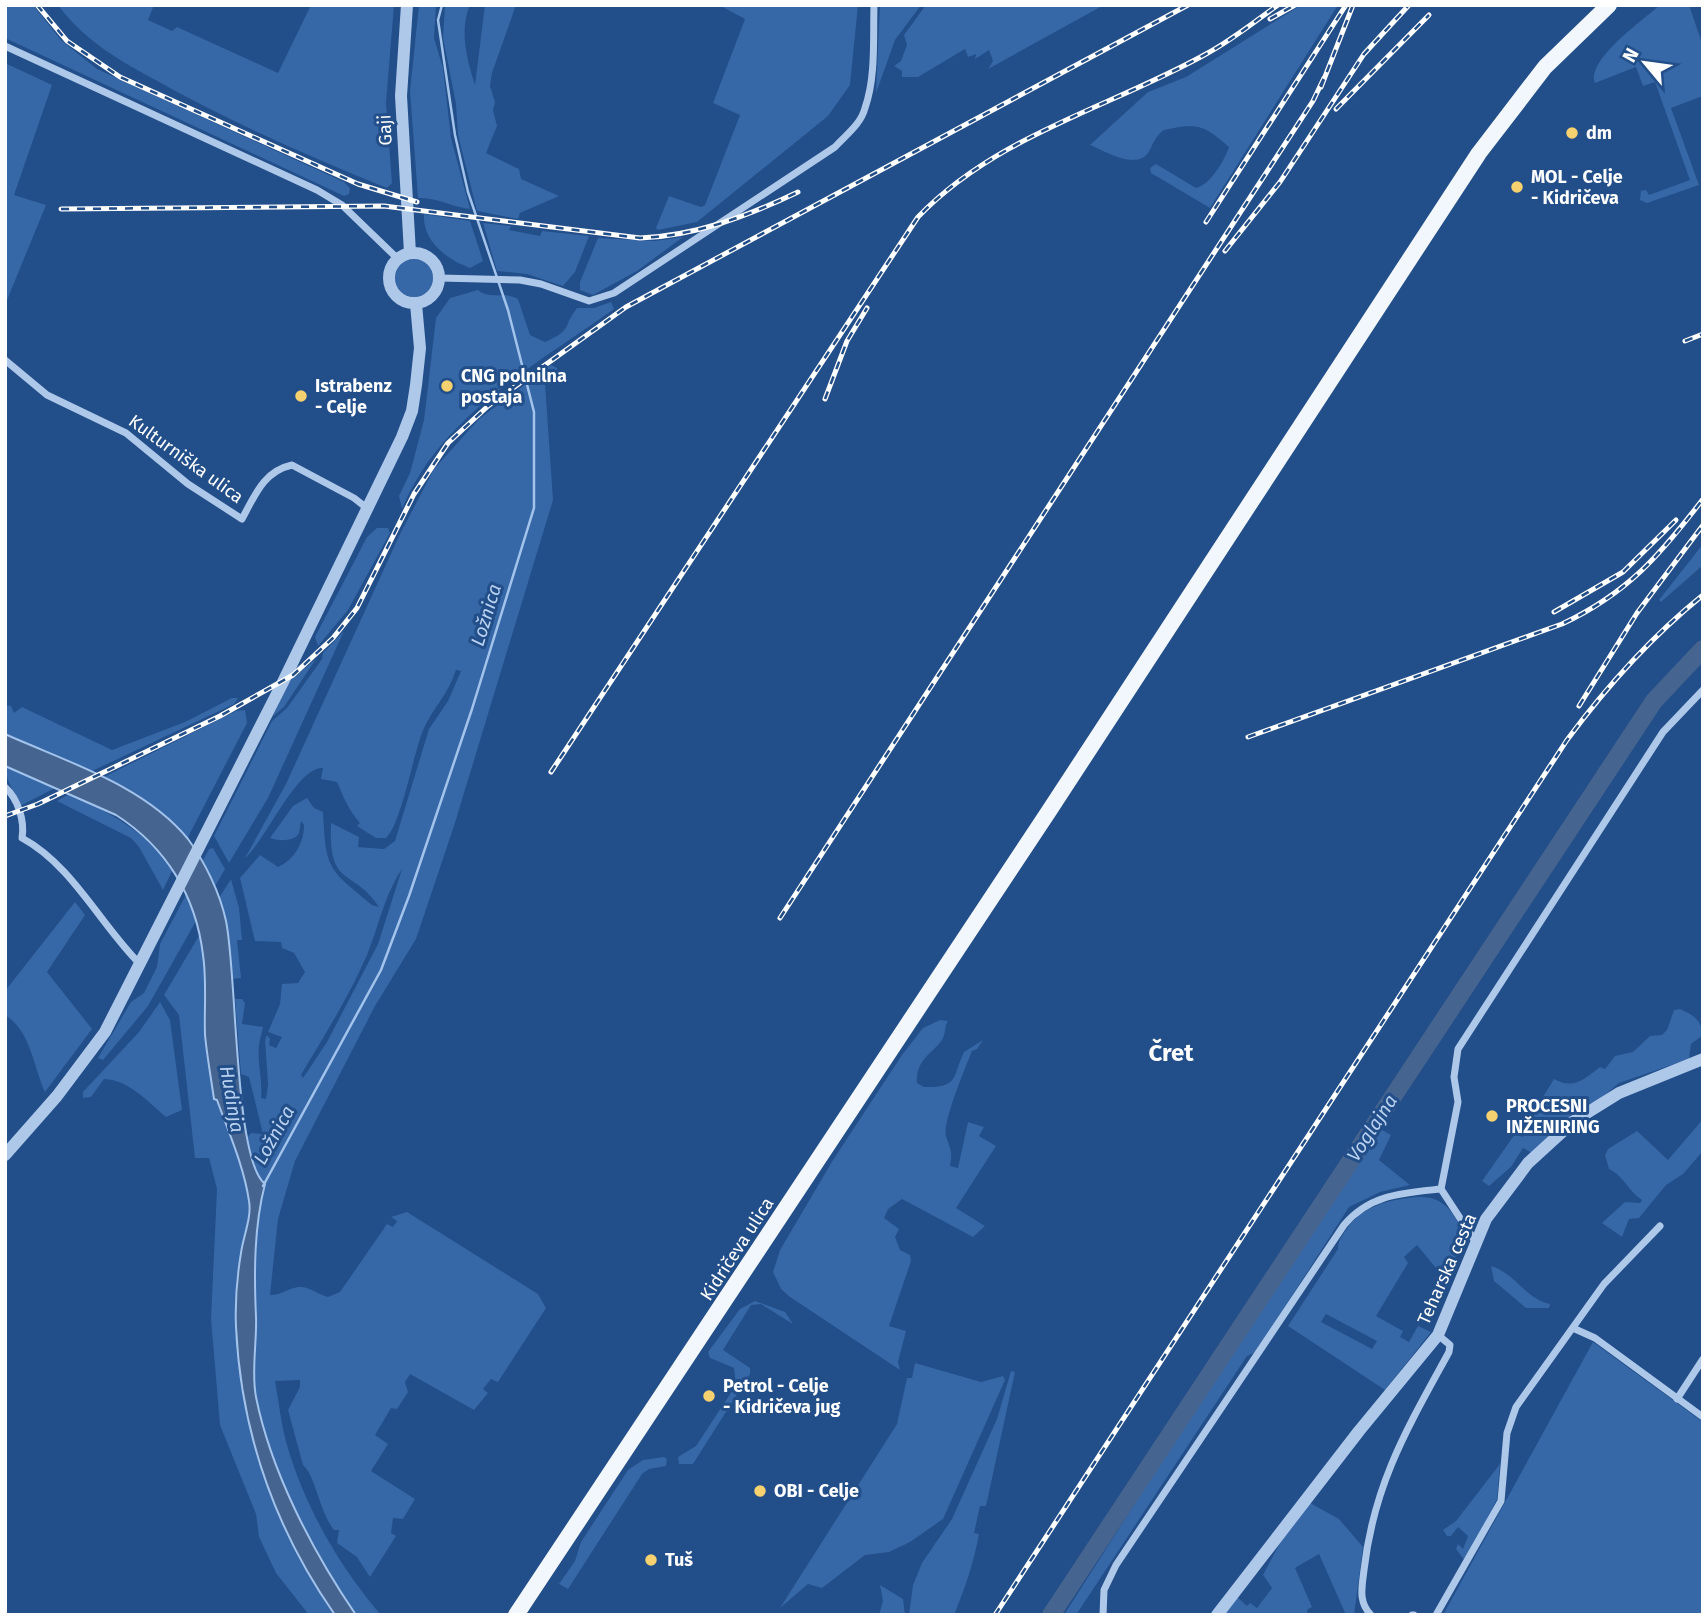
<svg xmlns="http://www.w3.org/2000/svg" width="1708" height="1620" viewBox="0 0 1708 1620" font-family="'Fira Sans',sans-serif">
	<rect width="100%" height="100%" fill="#224e89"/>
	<g fill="#3667a6" fill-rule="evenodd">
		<polygon points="5,5 33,5 61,40 97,69 344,182 350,188 349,194 344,196 5,38"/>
		<path d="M58 5H154L148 20 172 31 177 27 278 73 311 5H394L386 103 392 183 387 188C305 155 226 120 150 77 115 58 82 38 58 5Z"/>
		<path d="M419 5H436L434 38 443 68 451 138 470 209C451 207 437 197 418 198L410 91Z"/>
		<path d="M445 5H470C459 30 467 60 475 85L485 5H516L492 73 490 86 495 102 493 110 497 126 486 153 519 169 521 179 559 196 520 213 518 219 477 211 458 135 456 104 443 38Z"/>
		<polygon points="719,5 858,5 850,85 828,116 697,222 658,230 656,228 669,196 701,207 705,205 740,115 713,103 745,19"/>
		<polygon points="880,5 921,5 895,40 876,93"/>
		<polygon points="926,5 1104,5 988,69 993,61 989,50 975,59 976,54 968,57 965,49 918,77 902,77 902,71 894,66 901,61 907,45 904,35"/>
		<path d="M1301 5H1338L1210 208 1151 173 1150 168 1156 164 1196 188C1211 184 1224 161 1229 147 1203 124 1197 123 1164 130 1155 136 1153 145 1148 153 1136 170 1104 151 1090 145L1148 92 1186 77Z"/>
		<path d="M1660 5H1689L1703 46V96L1671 108 1699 185 1647 203 1640 200 1641 191 1646 190 1649 195 1690 180 1655 82 1643 86 1636 67 1595 83C1586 60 1643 20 1660 5Z"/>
		<polygon points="5,63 52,85 14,195 46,205 5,305"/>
		<path d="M424 214 470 221 483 261 470 268C448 260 422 242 424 214Z"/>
		<polygon points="483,223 511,226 509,230 540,236 542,231 589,236 575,272 563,286 527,274 497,271"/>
		<polygon points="683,237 637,271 593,295 580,290 580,282 598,238 655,241"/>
		<circle cx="414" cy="278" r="19"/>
		<path d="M478 290C489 300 505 291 518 299L530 335 545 342C573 330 562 327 577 308H594L611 302 614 309C536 365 440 416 402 509L399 496 410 473 424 420 436 318 450 298Z"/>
		<path d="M551 365 557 368 558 373 545 383 553 500 454 826 416 939 375 1006 295 1161 278 1219 270 1295C283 1295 287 1288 299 1287 309 1286 317 1294 328 1297L340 1292 387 1224 393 1227 397 1221 391 1217 407 1212 538 1294 546 1308 498 1382 491 1379 483 1389 488 1393 474 1410 410 1374 405 1382 408 1392 397 1409 391 1408 375 1435 388 1444 371 1471 415 1499 403 1519 393 1518 391 1533 396 1536 370 1577 357 1557 337 1543 339 1530H334C319 1511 316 1477 303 1465L288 1410 300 1387V1380L275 1381C279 1402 281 1424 287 1445 305 1507 339 1566 381 1615H356C312 1552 272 1473 256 1397 251 1372 257 1343 256 1317 254 1274 253 1226 265 1184L258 1179 246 1139 251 1133 263 1134 249 1077 241 1074 235 999H242L245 1003 242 1024 263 1027C262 1033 260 1039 259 1045 257 1063 263 1081 261 1098L266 1099 268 1084 265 1040 267 1035 270 1039 269 1045 276 1048 282 1037 268 1032 280 1004 282 984 298 983 305 972 294 953 282 948 281 942 255 941 240 878 260 855 278 867C294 860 304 843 304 825L301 821C300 825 300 829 299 833 295 842 277 841 270 838L293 806 307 798 314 808 323 812C326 871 328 868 372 905L379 907C353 867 328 890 331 823L359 837 358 847 384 849 395 841 429 729 448 701 461 671 456 670C449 693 433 708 424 728 413 753 402 823 386 838H376L357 826 360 823C349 811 343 796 337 782L321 779 323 768C297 766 265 842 245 858L286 784 399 536 434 469 479 419ZM402 869 378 944 327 1042 303 1078 301 1075C324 1036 349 997 367 955 379 926 384 896 402 869Z"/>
		<polygon points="377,528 388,528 390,533 348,610 318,646 315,637 367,537"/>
		<polygon points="1703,544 1703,565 1661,602 1659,600"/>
		<polygon points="344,631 268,798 229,863 214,836 272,721 287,708 322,659 323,653"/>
		<polygon points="316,659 284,707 272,717 291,679"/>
		<polygon points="232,698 238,698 234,704 90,772 5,734 5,705 11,706 14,713 22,707 112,750 185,722"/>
		<polygon points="245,710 247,723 187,839 145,800 102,778 236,711"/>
		<path d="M5 766 55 788 20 806C15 792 5 780 5 766Z"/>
		<path d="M69 794C115 815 141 829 173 869L163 890 139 847 131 838 57 801Z"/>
		<polygon points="213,848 225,869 214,888 202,862 209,849"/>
		<polygon points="231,879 239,908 242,940 237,940 241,978 233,979 226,922 219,898"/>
		<polygon points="187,893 196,921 148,1006 103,1060 98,1058 131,1002 144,993 157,967 160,944"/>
		<path d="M75 902 85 915 47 972 92 1029 45 1092C33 1066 31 1031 5 1015V991Z"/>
		<path d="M200 934 204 957 205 1036 214 1099 217 1100C226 1125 251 1181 250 1206 248 1222 243 1237 241 1253 237 1276 235 1304 236 1327 241 1431 275 1529 334 1615H309L276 1573 259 1537 256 1514 220 1425 211 1319 217 1189 209 1158H195L179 1015 164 995Z"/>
		<path d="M160 1002 170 1020 182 1110 166 1117C147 1101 129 1080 104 1079L91 1097 83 1098V1092L139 1032Z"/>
		<path d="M1680 1009C1693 1015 1701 1019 1703 1035L1691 1044 1689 1059 1619 1083 1599 1100 1572 1111 1569 1120 1532 1153 1523 1148 1511 1167 1489 1186 1482 1181 1515 1134 1523 1137 1526 1132 1523 1129 1554 1079C1574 1090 1584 1079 1600 1067L1605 1069 1615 1056 1633 1052 1650 1036 1662 1035 1667 1030 1674 1010Z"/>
		<path d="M940 1020 948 1021C944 1027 946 1032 943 1038 936 1052 915 1058 917 1083L924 1087C960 1088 952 1076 964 1052L983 1040 977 1049 972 1051C966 1066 942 1123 946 1136 950 1149 953 1152 950 1166L958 1168 968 1122 984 1127 979 1136 996 1146 956 1208 985 1226 973 1237 902 1199 888 1209 884 1218 899 1229 895 1237 900 1250 910 1255 911 1261 889 1326 906 1331 898 1362 900 1370 790 1297 781 1289 773 1272 780 1250 833 1160 902 1055 923 1028Z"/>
		<path d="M1703 1119V1151L1683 1174 1666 1185 1639 1218 1629 1219 1622 1237 1602 1223 1625 1202 1640 1203 1642 1200C1627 1190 1625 1177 1609 1169L1605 1155 1608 1149 1637 1131 1668 1160Z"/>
		<polygon points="1380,1129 1391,1135 1379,1160 1410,1185 1380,1192 1349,1207 1256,1352 1247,1356 1076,1615 1064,1615 1218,1373"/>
		<path d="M1418 1197C1447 1196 1453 1215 1467 1236L1449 1269 1450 1282 1440 1283 1441 1274 1417 1245 1404 1257 1408 1263 1376 1316 1403 1331 1400 1337 1409 1342 1418 1326 1431 1332 1385 1390 1288 1326 1338 1249C1338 1242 1340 1239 1344 1233 1362 1205 1387 1200 1418 1197ZM1326 1314 1377 1341 1372 1349 1321 1322Z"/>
		<path d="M1491 1266C1515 1273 1526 1299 1550 1304L1549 1308H1526L1494 1281Z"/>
		<polygon points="755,1301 785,1312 793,1324 761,1304 751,1305 723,1350 750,1368 750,1374 693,1464 679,1464 678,1457 696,1446 736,1385 734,1368 710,1358 708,1352 740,1309"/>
		<polygon points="1593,1342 1703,1422 1703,1615 1443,1615"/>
		<polygon points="915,1363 981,1382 1003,1376 1005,1380 943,1519 910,1542 889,1552 865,1555 822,1588 808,1584 780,1608 897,1424 907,1378 912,1378"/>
		<path d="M1011 1371 1015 1372 986 1506H980L974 1533 979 1534C974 1562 965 1588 954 1615H909L913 1585 922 1563 952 1519 997 1419Z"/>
		<polygon points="664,1457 667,1459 666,1466 649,1469 642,1474 568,1589 559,1584 575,1561 581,1542 628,1470 643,1460"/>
		<polygon points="1500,1464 1497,1499 1465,1561 1456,1549 1458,1544 1463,1549 1468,1536 1458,1527 1451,1536 1447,1536 1443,1530 1456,1521"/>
		<polygon points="1310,1503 1339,1519 1363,1547 1354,1615 1346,1615 1319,1554 1295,1568 1312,1607 1307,1610 1308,1615 1224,1615 1237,1597 1247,1606 1250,1603 1257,1608 1272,1588 1263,1575 1281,1541"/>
		<polygon points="880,1585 903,1599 905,1615 879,1615 883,1601"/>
	</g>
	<path fill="#45648f" stroke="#a2c3eb" stroke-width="2" d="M5 734C67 762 144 785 188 839 205 862 220 893 226 921 237 972 234 1160 265 1184 254 1226 254 1273 256 1317 257 1343 251 1372 256 1397 271 1472 313 1552 356 1615H335C275 1529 241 1432 236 1327 235 1304 237 1277 241 1253 243 1237 252 1217 249 1201 244 1167 229 1133 217 1100L214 1099C211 1078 207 1056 205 1035 204 1009 207 981 203 955 196 896 166 847 116 815L5 766Z"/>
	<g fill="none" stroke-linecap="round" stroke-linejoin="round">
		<polyline stroke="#a2c3eb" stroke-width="2.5" points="263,1186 381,970 409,896 472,709 534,508 534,412 508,310 468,192 455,135 438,20 442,5"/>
		<polyline stroke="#45648f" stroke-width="18" points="1051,1615 1654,701 1703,649"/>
		<g stroke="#aec8ea" stroke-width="7">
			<polyline points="5,46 317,190 342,205 398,259"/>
			<path d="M440 278 520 280 541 284 589 301 614 293 835 147C846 135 861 124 865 108 876 77 873 38 874 5"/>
			<path d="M5 360 47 395 126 433 188 484 242 519C255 495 264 471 292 465L354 498 368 509"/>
			<path d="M5 787C18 799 25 821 22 838 72 865 100 924 140 964"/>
			<polyline points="1441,1189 1475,1241"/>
			<polyline points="1575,1329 1595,1338 1703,1417"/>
			<polyline points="1677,1399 1703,1359"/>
			<path d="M1103 1615 1104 1590 1116 1565 1344 1225C1370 1194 1403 1193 1441 1189L1458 1102 1454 1077 1458 1049 1663 732 1703 690"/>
			<path d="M1371 1615C1358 1602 1362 1587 1364 1570 1374 1483 1408 1427 1449 1352L1450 1345 1438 1335"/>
			<polyline points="1412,1615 1414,1615"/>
			<polyline points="1436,1615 1501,1501 1507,1433 1516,1407 1604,1284 1660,1226"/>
		</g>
		<g stroke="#aec8ea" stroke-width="12">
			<polyline points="407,5 401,96 410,253"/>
			<circle cx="414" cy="278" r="25"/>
			<polyline points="5,1155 57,1096 105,1032 283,682 402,437 412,411 416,385 420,348 416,304"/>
			<polyline points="1217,1615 1359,1431 1438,1335 1486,1219 1528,1163 1574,1121 1619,1093 1703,1059"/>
		</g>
		<polyline stroke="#f2f7fe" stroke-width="16" points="516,1615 1049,811 1479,153 1545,67 1609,5"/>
		<g stroke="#fff" stroke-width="5">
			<g id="rail">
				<polyline points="37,5 67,41 120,77 358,184 417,202"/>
				<polyline points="1270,19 1295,5"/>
				<polyline points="1321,87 1353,5"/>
				<polyline points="1336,109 1429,15"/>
				<path d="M61 209 384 206 640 238C695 236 748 216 798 192"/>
				<polyline points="1206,222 1346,5"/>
				<polyline points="1225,251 1280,182 1364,54 1409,5"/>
				<polyline points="1685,341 1703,334"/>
				<polyline points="825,399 847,341 867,308"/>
				<polyline points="1554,612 1623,572 1676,520"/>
				<polyline points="1579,706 1637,613 1703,525"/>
				<path d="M1248 737 1562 624C1628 593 1660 555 1703 499"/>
				<path d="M551 772 918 217C997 135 1109 108 1206 54 1232 40 1254 22 1278 5"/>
				<polyline points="5,816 38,804 220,716 293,675 333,638 357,608 414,494 448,443 488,406 626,307 1188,5"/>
				<polyline points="780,918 1313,101 1324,78"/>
				<path d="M995 1615 1567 740C1607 686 1651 637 1703 595"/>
			</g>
		</g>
		<use href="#rail" stroke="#224e89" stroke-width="2.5" stroke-dasharray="8" stroke-linecap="butt"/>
	</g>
	<g fill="#f6d170" stroke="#224e89" stroke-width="2.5">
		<circle cx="1572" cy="133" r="7"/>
		<circle cx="1517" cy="187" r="7"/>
		<circle cx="447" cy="386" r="7"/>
		<circle cx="301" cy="396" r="7"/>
		<circle cx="1492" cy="1116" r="7"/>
		<circle cx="709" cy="1396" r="7"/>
		<circle cx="760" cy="1491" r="7"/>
		<circle cx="651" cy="1560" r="7"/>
	</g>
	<g text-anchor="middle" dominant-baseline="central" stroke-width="6" stroke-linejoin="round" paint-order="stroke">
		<g font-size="18" fill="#fff" stroke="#224e89">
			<text transform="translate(385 130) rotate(-93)">Gaji</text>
			<text transform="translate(186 459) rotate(36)">Kulturniška ulica</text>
			<text transform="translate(737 1249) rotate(-57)">Kidričeva ulica</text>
			<text transform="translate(1447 1269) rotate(-66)">Teharska cesta</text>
		</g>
		<g font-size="18" font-weight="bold" fill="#fff" stroke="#224e89" text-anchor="start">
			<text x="1586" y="133">dm</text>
			<text x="1531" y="177">MOL - Celje<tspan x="1531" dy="21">- Kidričeva</tspan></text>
			<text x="461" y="376">CNG polnilna<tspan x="461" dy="21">postaja</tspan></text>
			<text x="315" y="386">Istrabenz<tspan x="315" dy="21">- Celje</tspan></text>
			<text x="1506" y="1106">PROCESNI<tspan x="1506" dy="21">INŽENIRING</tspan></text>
			<text x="723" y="1386">Petrol - Celje<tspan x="723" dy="21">- Kidričeva jug</tspan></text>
			<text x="774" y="1491">OBI - Celje</text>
			<text x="665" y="1560">Tuš</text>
		</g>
		<g font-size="19" font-style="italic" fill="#bad2f1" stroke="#224e89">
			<text transform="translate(486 615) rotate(-73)">Ložnica</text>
			<text transform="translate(232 1099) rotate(80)">Hudinja</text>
			<text transform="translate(1372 1128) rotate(-57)">Voglajna</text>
			<text transform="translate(274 1135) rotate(-61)">Ložnica</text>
		</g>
		<g font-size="24" font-weight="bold" fill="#fff" stroke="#224e89">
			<text x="1171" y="1053">Čret</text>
		</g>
	</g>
	<rect width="1708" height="1620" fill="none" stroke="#ffffff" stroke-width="14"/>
	<g transform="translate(1645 63) rotate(299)" stroke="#224e89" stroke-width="5" paint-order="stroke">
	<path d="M0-5L12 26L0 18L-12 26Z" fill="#ffffff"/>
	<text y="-10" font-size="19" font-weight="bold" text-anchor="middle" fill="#ffffff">N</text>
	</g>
</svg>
